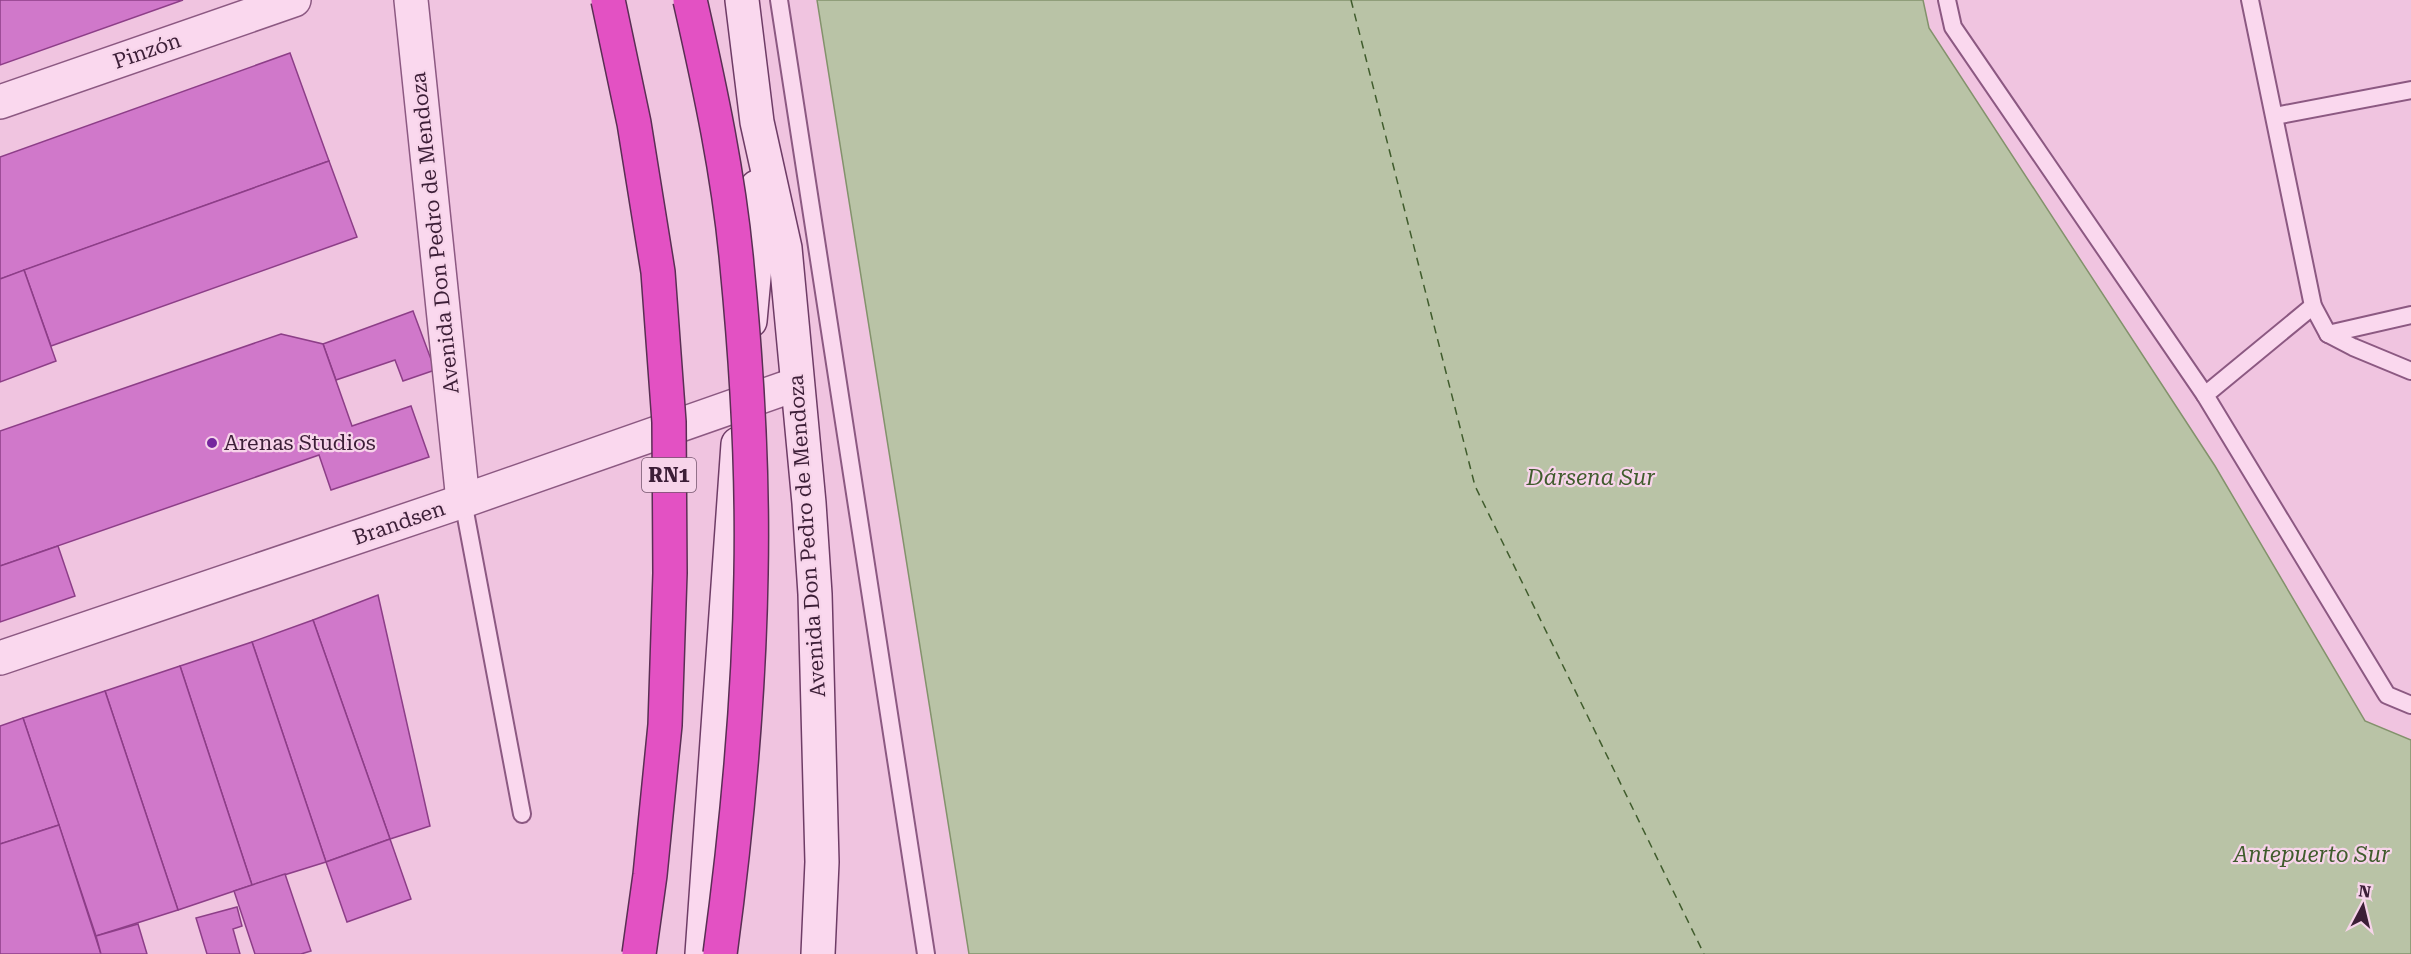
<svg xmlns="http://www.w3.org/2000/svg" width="2411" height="954" viewBox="0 0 2411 954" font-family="'Roboto Serif',serif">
	<rect width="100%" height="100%" fill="#f0c4e0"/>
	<polygon fill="#b9c3a6" stroke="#83926c" stroke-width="1.5" points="817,0 1923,0 1929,28 2215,466 2365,721 2411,740 2411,954 969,954"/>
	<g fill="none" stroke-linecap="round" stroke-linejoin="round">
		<polyline stroke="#405c2d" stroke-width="1.5" stroke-dasharray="8 6" stroke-linecap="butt" points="1351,0 1475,486 1704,954"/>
	</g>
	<g fill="#d078ca" stroke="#8d3e88" stroke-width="1.5">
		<polygon points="0,0 183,0 0,65"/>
		<polygon points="290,53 329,161 0,279 0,157"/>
		<polygon points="329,161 357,237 51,346 24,270"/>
		<polygon points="24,270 56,361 0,382 0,279"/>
		<polygon points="413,311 435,370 403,381 395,360 336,380 323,344"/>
		<polygon points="281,334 323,344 352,426 411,406 429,457 331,490 319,455 0,566 0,431"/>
		<polygon points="58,546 75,596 0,622 0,566"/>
		<polygon points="378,595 430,826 390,839 313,620"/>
		<polygon points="313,620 390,839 326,862 252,642"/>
		<polygon points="252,642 326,862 252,885 180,666"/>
		<polygon points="180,666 252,885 178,910 105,691"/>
		<polygon points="105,691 178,910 96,936 23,718"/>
		<polygon points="23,718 59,825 0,844 0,726"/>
		<polygon points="59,825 101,954 0,954 0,844"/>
		<polygon points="390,839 411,899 347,922 326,862"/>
		<polygon points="285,874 311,951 301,954 255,954 234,891"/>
		<polygon points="237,907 242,926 233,929 240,954 207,954 196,918"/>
		<polygon points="138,924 147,954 101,954 96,936"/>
	</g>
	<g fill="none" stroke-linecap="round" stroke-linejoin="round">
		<g stroke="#8c5982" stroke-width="20">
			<g id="lane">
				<polyline points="779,0 926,954"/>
				<polyline points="1947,0 1953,27 2205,395"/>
				<polyline points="2250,0 2313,306 2328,334 2353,347 2411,371"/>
				<polyline points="2275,116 2411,90"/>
				<polyline points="2313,306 2205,395 2387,695 2411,705"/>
				<polyline points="2328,334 2411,315"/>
				<polyline points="463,501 522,814"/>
			</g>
		</g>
		<g stroke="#8c5982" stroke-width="36">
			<g id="street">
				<polyline points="411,0 463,501"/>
				<polyline points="0,102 294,0"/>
				<polyline points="0,658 463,501 797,384"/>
			</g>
		</g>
		<g stroke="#6e3c66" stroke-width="36">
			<g id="secondary">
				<polyline points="742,0 757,122 785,248 809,503 815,594 822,862 818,954"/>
				<polyline points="750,321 757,245 757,187"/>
				<polyline points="702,954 738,444"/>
			</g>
		</g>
		<use href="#lane" stroke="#fad8ee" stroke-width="16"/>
		<use href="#street" stroke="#fad8ee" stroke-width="33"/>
		<use href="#secondary" stroke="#fad8ee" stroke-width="33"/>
		<g stroke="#5a2e54" stroke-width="36" stroke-linecap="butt">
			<g id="highway-bridge">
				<polyline points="608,0 634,123 658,272 669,422 670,573 665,725 650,875 639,954"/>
				<path d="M690 0C710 88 729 176 737 266 747 368 753 472 751 574 749 701 737 828 720 954"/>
			</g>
		</g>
		<use href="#highway-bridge" stroke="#e351c3" stroke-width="33"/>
	</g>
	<circle fill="#75269e" stroke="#f7d4ea" stroke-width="2" cx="212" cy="443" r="6"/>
	<g text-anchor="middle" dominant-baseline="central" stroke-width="4.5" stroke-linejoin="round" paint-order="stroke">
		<rect fill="#f7d4ea" stroke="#74556d" stroke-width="1.5" x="642" y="458" width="54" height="34" rx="4.5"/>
		<g font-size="20" font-weight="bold" fill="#3c1e37">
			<text x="669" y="475">RN1</text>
		</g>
		<g font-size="21" fill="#3c1e37" stroke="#f7d4ea">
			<text transform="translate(147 51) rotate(-19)">Pinzón</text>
			<text transform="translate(435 233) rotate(-96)">Avenida Don Pedro de Mendoza</text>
			<text transform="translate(399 523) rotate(-19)">Brandsen</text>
			<text transform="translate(807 536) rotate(-94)">Avenida Don Pedro de Mendoza</text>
		</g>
		<g font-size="21" fill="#3c1e37" stroke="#f7d4ea" text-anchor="start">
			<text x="224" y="443">Arenas Studios</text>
		</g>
		<g font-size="22" font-style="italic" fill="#405c2d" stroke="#f7d4ea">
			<text x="1591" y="477">Dársena Sur</text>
			<text x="2312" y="854">Antepuerto Sur</text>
		</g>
	</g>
	<g transform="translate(2363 906) rotate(7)" stroke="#f7d4ea" stroke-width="4.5" paint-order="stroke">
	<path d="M0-4.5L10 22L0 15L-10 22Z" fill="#3c1e37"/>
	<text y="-9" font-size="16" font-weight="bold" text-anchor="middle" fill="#3c1e37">N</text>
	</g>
</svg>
